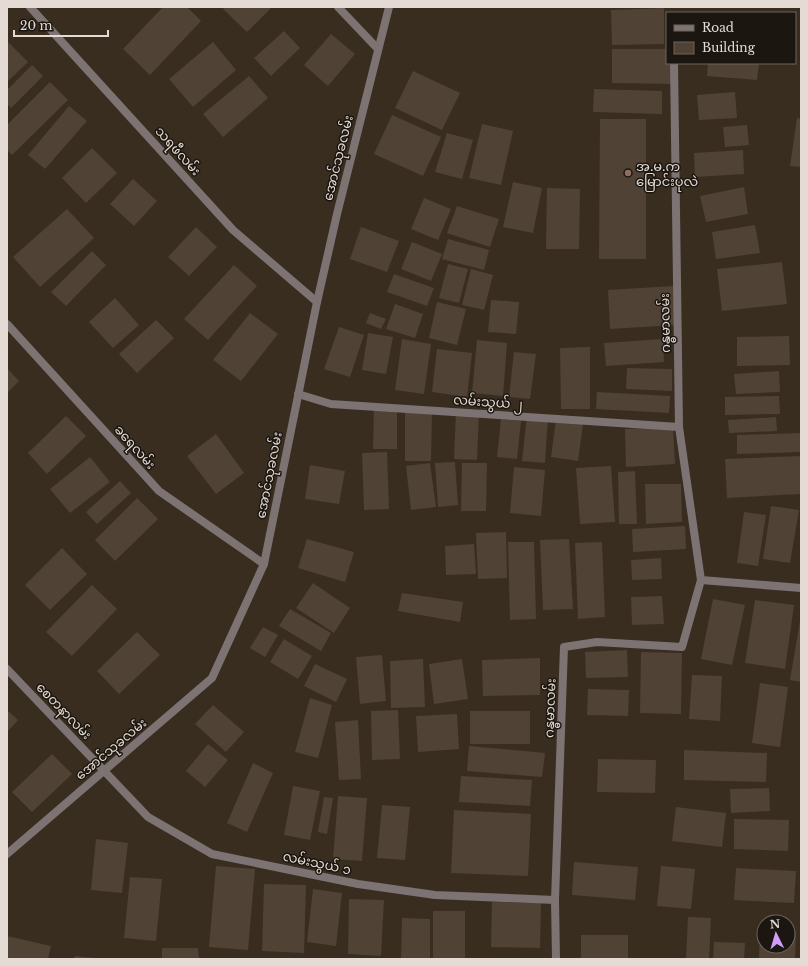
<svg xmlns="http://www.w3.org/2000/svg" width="808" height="966" viewBox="0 0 808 966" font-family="'Libre Baskerville','Noto Sans Myanmar',serif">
	<rect width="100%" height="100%" fill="#392d20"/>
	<g fill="#504235">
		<polygon points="163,7 187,7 201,21 150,75 123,49"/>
		<polygon points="225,7 272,7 247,32 223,9"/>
		<polygon points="664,8 664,44 612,45 611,10"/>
		<polygon points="284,31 300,48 271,76 254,58"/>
		<polygon points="331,34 355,54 328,86 304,65"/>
		<polygon points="7,41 28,62 7,82"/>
		<polygon points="213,42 236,70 193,107 169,79"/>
		<polygon points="612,49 667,49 667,63 671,63 671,84 612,83"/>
		<polygon points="708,63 759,63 757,80 707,76"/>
		<polygon points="32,65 43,76 11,108 7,104 7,90"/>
		<polygon points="413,71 460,93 442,130 395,108"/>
		<polygon points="249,76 268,98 223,137 203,114"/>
		<polygon points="50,82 68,100 12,155 7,150 7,125"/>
		<polygon points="594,89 662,91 662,114 593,112"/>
		<polygon points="735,92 737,118 699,120 697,95"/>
		<polygon points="69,106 87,121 45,169 28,155"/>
		<polygon points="392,115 441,137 423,176 374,154"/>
		<polygon points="797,118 801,119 801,167 790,166"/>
		<polygon points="600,119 646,119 646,259 599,259"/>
		<polygon points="482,124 513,131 501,185 469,178"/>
		<polygon points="747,125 749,145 725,147 723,127"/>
		<polygon points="447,133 473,140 462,179 435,172"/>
		<polygon points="92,148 117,173 86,203 62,178"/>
		<polygon points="743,150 744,174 695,177 694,153"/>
		<polygon points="133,179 157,201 134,226 110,204"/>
		<polygon points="513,182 542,188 533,233 503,227"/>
		<polygon points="744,187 748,214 706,222 700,196"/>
		<polygon points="547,188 580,189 579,249 546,249"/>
		<polygon points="424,198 451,209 438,240 411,229"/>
		<polygon points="457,206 499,219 490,247 447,233"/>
		<polygon points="67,209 94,238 40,287 13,257"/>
		<polygon points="755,225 760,253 716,259 712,232"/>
		<polygon points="196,227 217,247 189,276 168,257"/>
		<polygon points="361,227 399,241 387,272 350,259"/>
		<polygon points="448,239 489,250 484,270 442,259"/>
		<polygon points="412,242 442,254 431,281 401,269"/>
		<polygon points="92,251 106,265 66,306 51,292"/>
		<polygon points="782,262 787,304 722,311 717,269"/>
		<polygon points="448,264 468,269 459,303 439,298"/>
		<polygon points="234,265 257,286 208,340 184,319"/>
		<polygon points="471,269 493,275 484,310 462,305"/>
		<polygon points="394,274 434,288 427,306 387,292"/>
		<polygon points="674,286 676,325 610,329 608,290"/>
		<polygon points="115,298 139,325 113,348 89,322"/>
		<polygon points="491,300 519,302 516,334 488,332"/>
		<polygon points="437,302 466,309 457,345 429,338"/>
		<polygon points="395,304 423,314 415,338 386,329"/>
		<polygon points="250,313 278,334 241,381 213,360"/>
		<polygon points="370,313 386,319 381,329 366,323"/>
		<polygon points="156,320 174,338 137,373 119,354"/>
		<polygon points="339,327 364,335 350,377 324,369"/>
		<polygon points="368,333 393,337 386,374 362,370"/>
		<polygon points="789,336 790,365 737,366 737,337"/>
		<polygon points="402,339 431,344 424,394 395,390"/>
		<polygon points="663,339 664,362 606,366 604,343"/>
		<polygon points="477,340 507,343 503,396 472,393"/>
		<polygon points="590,347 590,409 561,409 560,348"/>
		<polygon points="437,349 472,353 467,397 432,392"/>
		<polygon points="514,352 536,354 530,399 509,397"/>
		<polygon points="7,368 19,381 7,393"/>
		<polygon points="627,368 672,369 672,391 626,389"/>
		<polygon points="779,371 780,392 736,394 734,374"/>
		<polygon points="597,392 670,396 669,413 596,409"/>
		<polygon points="779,396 780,414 725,415 725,397"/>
		<polygon points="374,405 397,405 397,449 373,449"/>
		<polygon points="456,411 479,412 477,460 454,459"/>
		<polygon points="405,412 432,413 431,461 405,461"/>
		<polygon points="527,415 548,417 545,463 522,461"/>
		<polygon points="66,416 86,436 47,474 28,453"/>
		<polygon points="776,417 777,431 729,433 728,420"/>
		<polygon points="501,419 521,421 517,459 497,457"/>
		<polygon points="556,420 583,424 578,461 551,457"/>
		<polygon points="673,427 675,464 626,467 625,429"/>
		<polygon points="801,433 801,452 737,454 737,435"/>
		<polygon points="216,434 244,473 216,494 187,456"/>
		<polygon points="387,452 389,509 364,510 362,453"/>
		<polygon points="801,456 801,494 727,498 725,459"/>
		<polygon points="90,457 110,482 70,513 50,489"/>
		<polygon points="455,462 458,505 438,507 435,463"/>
		<polygon points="430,463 436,507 411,510 406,466"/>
		<polygon points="462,463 487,463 486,511 461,511"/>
		<polygon points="310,465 345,471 339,504 305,499"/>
		<polygon points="611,466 615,522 580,524 576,468"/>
		<polygon points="514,467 545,470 541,516 510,513"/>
		<polygon points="635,471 637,524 619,524 618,472"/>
		<polygon points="120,481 131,493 97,524 86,512"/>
		<polygon points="645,484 681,484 682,522 646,524"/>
		<polygon points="137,498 158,519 115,561 95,540"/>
		<polygon points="771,506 799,510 790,563 763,559"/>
		<polygon points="744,512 766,515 758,566 737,563"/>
		<polygon points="685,526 686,549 633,552 632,529"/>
		<polygon points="506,532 507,578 478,579 476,533"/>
		<polygon points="307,539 354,552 345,582 298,568"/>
		<polygon points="569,539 573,609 543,610 540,540"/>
		<polygon points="508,542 534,542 536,619 510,620"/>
		<polygon points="602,542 605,617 578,619 575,543"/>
		<polygon points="474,544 476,574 446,575 445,546"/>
		<polygon points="62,548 87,574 50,610 25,585"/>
		<polygon points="661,558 662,579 632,580 631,560"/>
		<polygon points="313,583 350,608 334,633 296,608"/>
		<polygon points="92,585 117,609 72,656 46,632"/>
		<polygon points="402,593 463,602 460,622 398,611"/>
		<polygon points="662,596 664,624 632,625 631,597"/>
		<polygon points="713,599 745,605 732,665 701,659"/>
		<polygon points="755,600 794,605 785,669 745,663"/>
		<polygon points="290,609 331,633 321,651 279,626"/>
		<polygon points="800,621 801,621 801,682 790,680"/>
		<polygon points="263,627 278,635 265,657 250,648"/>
		<polygon points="137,632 160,655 119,694 97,671"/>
		<polygon points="284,639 312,656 298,679 270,662"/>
		<polygon points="627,650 628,677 586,678 585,652"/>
		<polygon points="641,652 682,653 681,714 640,713"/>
		<polygon points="382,655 386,701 360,704 356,657"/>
		<polygon points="540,658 540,695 483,696 482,660"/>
		<polygon points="423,659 425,707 391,708 390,661"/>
		<polygon points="462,659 468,699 434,704 429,664"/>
		<polygon points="315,664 347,679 336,702 304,686"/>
		<polygon points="692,675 722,676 720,721 689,719"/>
		<polygon points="760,683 788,687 780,747 752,743"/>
		<polygon points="588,689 629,690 628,716 587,715"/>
		<polygon points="310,698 332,705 318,758 295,752"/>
		<polygon points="213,705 244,732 226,752 195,724"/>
		<polygon points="7,710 18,720 7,732"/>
		<polygon points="398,710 400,759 372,760 371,711"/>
		<rect x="470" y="711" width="60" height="33"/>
		<polygon points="457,714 459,749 418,752 416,716"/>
		<polygon points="358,720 361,779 339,780 335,722"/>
		<polygon points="208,744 228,760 205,787 186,771"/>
		<polygon points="469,746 545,753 542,777 467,771"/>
		<polygon points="684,750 767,753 766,782 684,780"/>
		<polygon points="52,754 72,774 32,812 12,792"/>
		<polygon points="598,759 656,760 655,793 597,792"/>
		<polygon points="253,763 273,773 247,832 227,823"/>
		<polygon points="461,776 532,780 530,806 459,802"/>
		<polygon points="293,786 320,791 310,840 284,835"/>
		<polygon points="769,788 770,811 731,813 730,789"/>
		<polygon points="338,796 367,798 362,861 333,859"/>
		<polygon points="324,797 333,798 327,834 318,832"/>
		<polygon points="382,805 410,807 405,860 377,858"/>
		<polygon points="676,807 726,813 722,847 672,841"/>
		<polygon points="454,810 531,814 528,876 451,873"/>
		<polygon points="734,819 789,820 788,851 734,849"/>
		<polygon points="96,839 128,843 122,893 91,890"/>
		<polygon points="574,862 638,867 635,900 572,895"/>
		<polygon points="216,866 255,869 248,950 209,947"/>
		<polygon points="661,866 695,869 691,909 657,906"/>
		<polygon points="736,868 796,871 794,903 734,900"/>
		<polygon points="130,877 162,879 156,941 124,938"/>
		<polygon points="264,884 306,885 304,953 262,951"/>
		<polygon points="313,889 342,893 336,946 307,942"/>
		<polygon points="349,899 384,900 381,956 348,954"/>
		<polygon points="492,902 541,903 540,948 491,947"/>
		<rect x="433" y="911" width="32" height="48"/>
		<polygon points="688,917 711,918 709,959 686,959"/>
		<polygon points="402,918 430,919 430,959 401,959"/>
		<polygon points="760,930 764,930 764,946 788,946 788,931 796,931 795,959 759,959"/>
		<rect x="581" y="935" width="47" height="24"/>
		<polygon points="7,936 51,946 48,959 7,959"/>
		<polygon points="714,942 745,943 744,959 713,959"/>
		<polygon points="162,948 198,948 199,959 162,959"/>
		<polygon points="75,956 95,958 95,959 74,959"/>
	</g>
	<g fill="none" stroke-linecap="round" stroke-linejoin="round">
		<polyline stroke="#7d7372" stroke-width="8" points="298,394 331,404 679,427"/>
		<g stroke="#7d7372" stroke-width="8">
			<polyline points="30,7 233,230 317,302"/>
			<polyline points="338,7 378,49"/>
			<polyline points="7,324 159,491 264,564"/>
			<polyline points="701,580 801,588"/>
			<polyline points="7,669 148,817 212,854 358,884 435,895 555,900"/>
			<polyline points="7,854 212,678 264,564 317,302 337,214 389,7"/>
			<polyline points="556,959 555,900 564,647 597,642 682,647 701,580 679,427 674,63"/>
		</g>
	</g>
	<circle fill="#8d6e63" stroke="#1c1611" stroke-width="1.5" cx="628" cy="173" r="4"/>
	<g text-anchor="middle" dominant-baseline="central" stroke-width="3" stroke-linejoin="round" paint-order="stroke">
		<g font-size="13" fill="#e4dcd4" stroke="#1c1611">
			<text transform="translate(178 151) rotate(48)">သရဖီလမ်း</text>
			<text transform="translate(338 158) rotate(-76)">အောင်သုခလမ်း</text>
			<text transform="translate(665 323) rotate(-91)">ဂန္ဓမာလမ်း</text>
			<text transform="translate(488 402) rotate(4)">လမ်းသွယ် ၂</text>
			<text transform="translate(135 447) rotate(48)">ခရေလမ်း</text>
			<text transform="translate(269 475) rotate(-79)">အောင်သုခလမ်း</text>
			<text transform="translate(550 708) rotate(-88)">ဂန္ဓမာလမ်း</text>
			<text transform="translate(64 711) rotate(46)">စေတနာလမ်း</text>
			<text transform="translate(111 749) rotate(-40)">အောင်သုခလမ်း</text>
			<text transform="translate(317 863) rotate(12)">လမ်းသွယ် ၁</text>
		</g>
		<g font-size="13" fill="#e4dcd4" stroke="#1c1611" text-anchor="start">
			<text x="636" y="166">အ.မ.က<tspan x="636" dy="15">မြောင်းပုလဲ</tspan></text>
		</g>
	</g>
	<rect width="808" height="966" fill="none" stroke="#e4dcd4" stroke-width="16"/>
	<rect x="666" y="12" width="130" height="52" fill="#1c1611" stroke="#6c655f"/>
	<rect x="674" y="25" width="20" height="6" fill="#7d7372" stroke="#6c655f"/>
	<text x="702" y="32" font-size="12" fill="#e4dcd4">Road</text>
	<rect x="674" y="42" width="20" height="12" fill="#504235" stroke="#6c655f"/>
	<text x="702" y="52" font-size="12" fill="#e4dcd4">Building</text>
	<g transform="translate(776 934) rotate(355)"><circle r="19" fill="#1c1611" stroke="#6c655f"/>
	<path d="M0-3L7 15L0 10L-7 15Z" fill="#d09dff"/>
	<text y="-6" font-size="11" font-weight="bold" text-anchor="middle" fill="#e4dcd4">N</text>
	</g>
	<path d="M14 30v6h94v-6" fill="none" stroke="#e4dcd4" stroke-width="2"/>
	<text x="20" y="30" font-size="12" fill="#e4dcd4" stroke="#1c1611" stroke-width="3" paint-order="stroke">20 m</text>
</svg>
